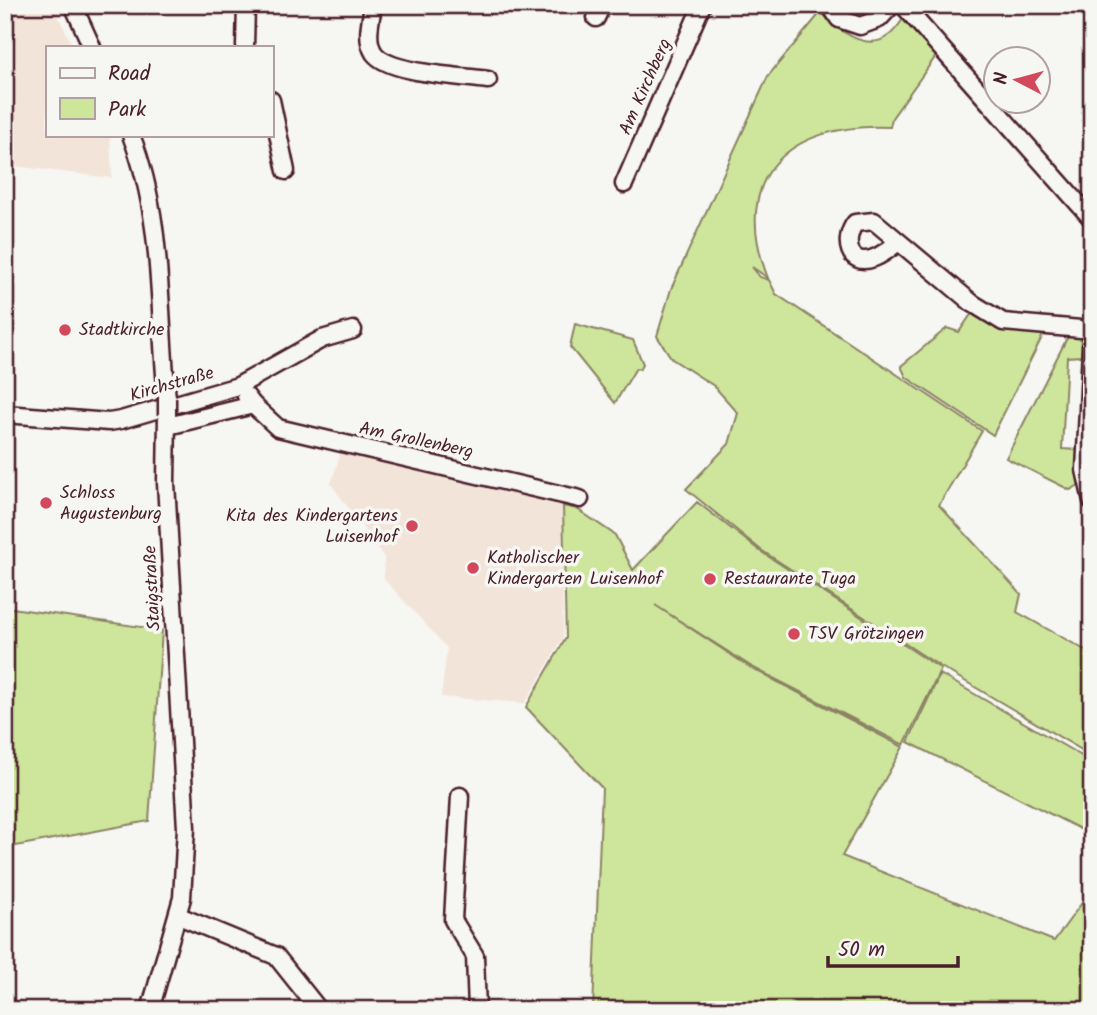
<svg xmlns="http://www.w3.org/2000/svg" width="1097" height="1015" viewBox="0 0 1097 1015" font-family="Kalam,sans-serif">
	<rect width="100%" height="100%" fill="#f6f6f2"/>
	<filter id="ink" filterUnits="userSpaceOnUse"><feTurbulence type="fractalNoise" baseFrequency=".0143" numOctaves="2"/><feDisplacementMap in="SourceGraphic" scale="14" xChannelSelector="R" yChannelSelector="G"/><feConvolveMatrix kernelMatrix="1 2 1 2 8 2 1 2 1" color-interpolation-filters="sRGB"/></filter>
	<g filter="url(#ink)">
		<g fill="#f3e4d9">
			<polygon points="5,5 53,5 73,47 47,47 47,135 110,135 112,178 5,165"/>
			<polygon points="341,451 562,506 563,638 525,703 441,697 447,648 384,579 384,557 331,484"/>
		</g>
		<g fill="#cde69c" stroke="#8c8264" stroke-width="2">
			<path d="M821 12C835 28 866 53 888 36 894 32 899 25 903 19L936 56 892 118 890 127C790 122 728 176 768 278L752 267 760 277 769 280 776 294 982 431 939 505 1021 594 1017 612 1092 654V756L941 667 761 550 686 489 729 444 738 413 714 386 672 359 657 336 671 289 768 76Z"/>
			<polygon points="974,310 1045,331 993,435 906,377 901,366 947,328 959,332"/>
			<polygon points="575,324 633,340 643,364 640,369 636,368 615,403 570,347"/>
			<polygon points="1068,336 1082,338 1081,356 1067,357 1062,449 1078,450 1079,485 1070,490 1006,458"/>
			<polygon points="697,502 760,551 941,669 904,745 752,667 655,605 751,668 903,747 842,856 1054,941 1092,889 1092,1010 593,1010 602,788 526,707 566,638 563,506 577,509 615,535 633,570"/>
			<polygon points="5,607 162,630 149,821 5,848"/>
			<polygon points="940,674 1092,762 1092,835 908,742"/>
		</g>
		<g fill="none" stroke-linecap="round" stroke-linejoin="round">
			<g stroke="#4a1f2b" stroke-width="21">
				<g id="street">
					<polyline points="73,5 92,47"/>
					<path d="M373 5C371 20 365 39 374 53 389 74 462 76 488 80"/>
					<polyline points="830,5 839,19 860,26 879,19 892,5"/>
					<polyline points="903,5 1092,219"/>
					<polyline points="596,18 602,5"/>
					<polyline points="245,47 246,5"/>
					<polyline points="271,100 286,171"/>
					<path d="M131 135C164 219 158 309 167 398"/>
					<polyline points="624,184 702,5"/>
					<path d="M898 242C891 248 882 255 874 258 848 268 843 239 855 223L874 221 972 303 1003 322 1092 330"/>
					<polyline points="1092,328 1085,470 1092,501"/>
					<polyline points="253,405 278,428 580,499"/>
					<polyline points="5,414 109,422 121,420 238,386 322,339 353,330"/>
					<polyline points="168,426 253,405 246,396"/>
					<polyline points="460,796 453,920 475,956 477,1010"/>
					<polyline points="179,916 276,956 319,1010"/>
					<polyline points="150,1010 182,898 186,828 166,483 167,415"/>
				</g>
			</g>
			<use href="#street" stroke="#f6f6f2" stroke-width="16"/>
			<g stroke="#4a1f2b" stroke-width="21" stroke-linecap="butt">
				<polyline id="street-bridge" points="167,398 167,415"/>
			</g>
			<use href="#street-bridge" stroke="#f6f6f2" stroke-width="16"/>
		</g>
	</g>
	<g fill="#d1495b" stroke="#f6f6f2" stroke-width="2.5">
		<circle cx="65" cy="330" r="7"/>
		<circle cx="46" cy="503" r="7"/>
		<circle cx="412" cy="526" r="7"/>
		<circle cx="473" cy="568" r="7"/>
		<circle cx="710" cy="579" r="7"/>
		<circle cx="794" cy="634" r="7"/>
	</g>
	<g text-anchor="middle" dominant-baseline="central" stroke-width="7" stroke-linejoin="round" paint-order="stroke">
		<g font-size="18" fill="#4a1f2b" stroke="#f6f6f2">
			<text transform="translate(646 87) rotate(-66)">Am Kirchberg</text>
			<text transform="translate(172 385) rotate(-16)">Kirchstraße</text>
			<text transform="translate(416 441) rotate(12)">Am Grollenberg</text>
			<text transform="translate(153 588) rotate(-93)">Staigstraße</text>
		</g>
		<g font-size="18" fill="#4a1f2b" stroke="#f6f6f2" text-anchor="start">
			<text x="79" y="330">Stadtkirche</text>
			<text x="60" y="493">Schloss<tspan x="60" dy="21">Augustenburg</tspan></text>
			<text x="398" y="516" text-anchor="end">Kita des Kindergartens<tspan x="398" dy="21">Luisenhof</tspan></text>
			<text x="487" y="558">Katholischer<tspan x="487" dy="21">Kindergarten Luisenhof</tspan></text>
			<text x="724" y="579">Restaurante Tuga</text>
			<text x="808" y="634">TSV Grötzingen</text>
		</g>
	</g>
	<rect width="1097" height="1015" fill="none" stroke="#f6f6f2" stroke-width="28"/>
	<rect x="14" y="14" width="1069" height="987" fill="none" stroke="#4a1f2b" stroke-width="2.5" filter="url(#ink)"/>
	<rect x="46" y="46" width="228" height="91" fill="#f6f6f2" stroke="#b1a0a2" stroke-width="2"/>
	<rect x="60" y="68" width="35" height="10" fill="#f6f6f2" stroke="#b1a0a2" stroke-width="2"/>
	<text x="108" y="80" font-size="21" fill="#4a1f2b">Road</text>
	<rect x="60" y="98" width="35" height="21" fill="#cde69c" stroke="#b1a0a2" stroke-width="2"/>
	<text x="108" y="116" font-size="21" fill="#4a1f2b">Park</text>
	<g transform="translate(1017 80) rotate(276)"><circle r="33" fill="#f6f6f2" stroke="#b1a0a2" stroke-width="2"/>
	<path d="M0-5L12 26L0 18L-12 26Z" fill="#d1495b"/>
	<text y="-10" font-size="19" font-weight="bold" text-anchor="middle" fill="#4a1f2b">N</text>
	</g>
	<path d="M828 956v10h130v-10" fill="none" stroke="#4a1f2b" stroke-width="3.5"/>
	<text x="838" y="956" font-size="21" fill="#4a1f2b" stroke="#f6f6f2" stroke-width="5" paint-order="stroke">50 m</text>
</svg>
